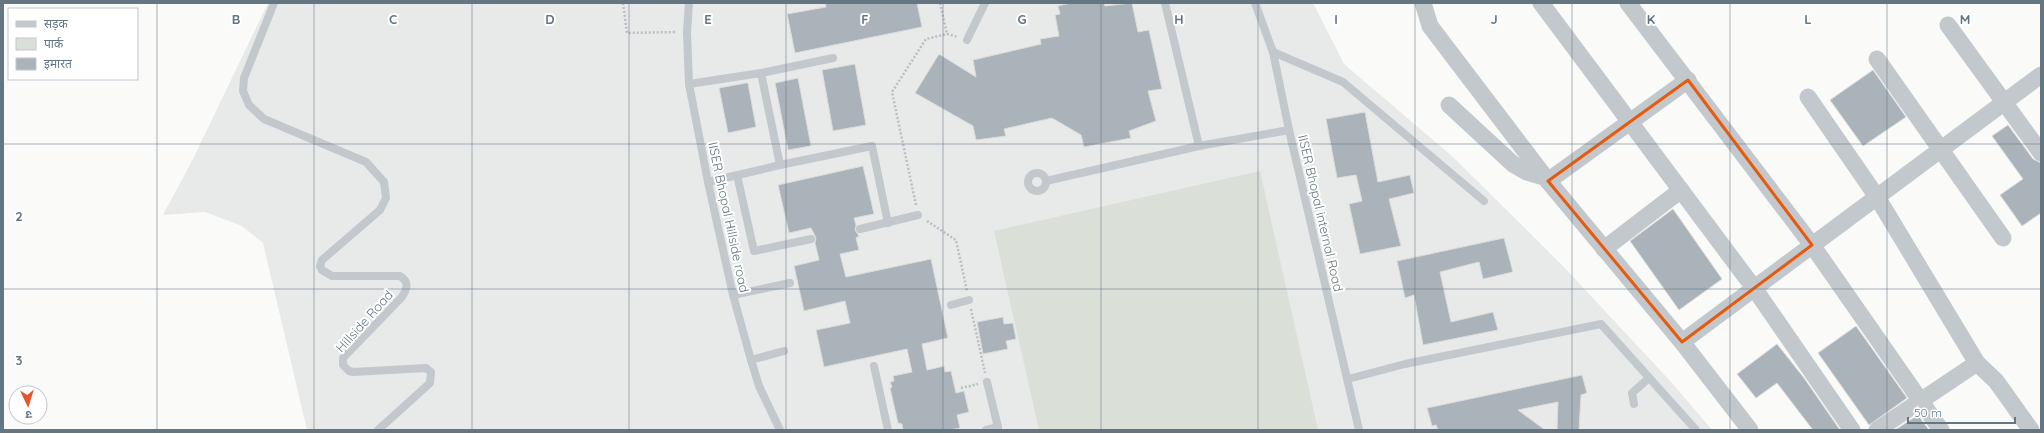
<svg xmlns="http://www.w3.org/2000/svg" width="2044" height="433" viewBox="0 0 2044 433" font-family="Quicksand,'Noto Sans Devanagari',sans-serif">
	<rect width="100%" height="100%" fill="#fafaf8"/>
	<polygon fill="#e8e9e9" points="268,3 1313,3 1344,64 1453,157 1562,265 1673,384 1712,430 307,430 263,243 242,226 205,212 163,215 193,159"/>
	<polygon fill="#dadfd7" points="1260,171 1318,430 1039,430 994,231"/>
	<g fill="#aab3b9" stroke="#dcdcda">
		<polygon points="825,3 917,3 922,27 795,53 787,14 826,7"/>
		<polygon points="1071,3 1104,3 1105,6 1132,3 1138,32 1149,30 1162,89 1148,91 1156,121 1129,131 1131,138 1084,147 1081,135 1052,118 1004,129 1006,136 976,140 973,126 915,93 939,54 976,77 973,60 1041,44 1040,39 1059,36 1055,15 1060,14 1058,6"/>
		<polygon points="855,64 866,125 833,131 822,70"/>
		<polygon points="1873,70 1906,117 1863,146 1830,100"/>
		<polygon points="798,78 811,146 788,150 775,83"/>
		<polygon points="746,83 748,83 756,127 728,133 719,88"/>
		<polygon points="1365,112 1378,182 1410,175 1414,193 1389,199 1401,246 1360,254 1349,204 1362,201 1356,175 1337,178 1326,119"/>
		<polygon points="2008,125 2033,159 2041,163 2041,213 2022,226 2000,195 2023,179 1992,136"/>
		<polygon points="863,166 874,214 854,218 856,225 855,230 859,236 856,238 859,250 840,254 846,277 931,259 948,338 922,344 927,370 944,366 945,372 951,371 956,393 964,391 969,412 957,415 960,428 949,430 903,430 902,424 898,423 890,388 892,387 890,382 894,381 893,376 912,372 907,349 824,367 816,330 850,323 845,301 804,311 794,266 819,260 815,243 816,238 811,228 789,233 778,185"/>
		<polygon points="1673,209 1722,279 1679,310 1630,241"/>
		<polygon points="1504,238 1513,272 1483,279 1479,262 1440,272 1451,322 1493,312 1498,330 1423,345 1414,295 1405,298 1397,261"/>
		<polygon points="1003,317 1004,324 1013,323 1016,339 1006,341 1008,349 983,354 977,322"/>
		<polygon points="1856,326 1907,398 1869,425 1818,353"/>
		<polygon points="1777,344 1804,378 1840,430 1813,430 1777,383 1756,398 1737,374"/>
		<polygon points="1582,375 1587,393 1581,395 1579,430 1557,430 1558,402 1518,410 1545,430 1438,430 1436,425 1432,426 1427,408"/>
		<polygon points="1918,415 1929,430 1895,430"/>
	</g>
	<g fill="none" stroke-linecap="round" stroke-linejoin="round">
		<g stroke="#bbbfc2" stroke-width="2.5" stroke-dasharray="2 2" stroke-linecap="butt">
			<polyline points="623,3 627,33 677,32"/>
			<polyline points="940,3 947,34"/>
			<polyline points="916,205 892,92 926,39 947,34 958,37"/>
			<polyline points="927,221 956,240 967,291"/>
			<polyline points="971,309 985,373"/>
			<polyline points="961,388 978,384"/>
		</g>
		<g stroke="#c3c8cc" stroke-width="8">
			<path d="M274 3 244 78 243 91 249 105 264 119 366 162 384 182 386 198 380 210 322 260 320 266 322 270 332 276H400C410 282 407 290 401 298L343 358V365L349 371 353 372 426 368 431 372 430 383 378 430"/>
			<polyline points="689,3 687,32 689,84 708,182 733,295 751,360 759,386 780,430"/>
			<polyline points="1165,3 1199,146"/>
			<polyline points="1255,3 1273,52 1289,130 1359,430"/>
			<polyline points="967,40 985,3"/>
			<polyline points="1273,52 1343,82 1484,201"/>
			<polyline points="761,73 780,165"/>
			<polyline points="689,84 761,73 833,58"/>
			<circle cx="1037" cy="182" r="9"/>
			<polyline points="737,175 754,251 811,239"/>
			<polyline points="1046,181 1199,146 1289,130"/>
			<polyline points="708,182 780,165 872,146 888,223"/>
			<polyline points="860,229 918,215"/>
			<polyline points="733,295 790,283"/>
			<polyline points="951,305 969,300"/>
			<polyline points="751,360 784,351"/>
			<polyline points="874,366 888,430"/>
			<polyline points="1348,379 1405,364 1601,324 1696,430"/>
			<polyline points="987,382 998,427"/>
			<polyline points="1634,404 1632,393 1649,378"/>
			<polyline points="986,430 998,427 998,430"/>
		</g>
		<g stroke="#c3c8cc" stroke-width="17">
			<polyline points="1423,3 1430,26 1548,181 1682,342 1750,430"/>
			<polyline points="1541,3 1754,288 1852,430"/>
			<polyline points="1628,3 1812,245 1941,430"/>
			<polyline points="1948,25 2041,153"/>
			<polyline points="1877,59 2003,238"/>
			<polyline points="1808,97 1877,197 1977,363 1996,381 2031,430"/>
			<polyline points="1449,105 1513,164 1527,172 1544,177"/>
			<polyline points="1548,181 1688,80"/>
			<polyline points="1604,249 1681,190"/>
			<polyline points="1682,342 2041,75"/>
			<polyline points="1877,430 1977,363"/>
		</g>
	</g>
	<path fill="none" stroke="#e8590c" stroke-width="3" stroke-linejoin="round" d="M1688 80 1812 245 1682 342 1548 181Z"/>
	<path fill="none" stroke="#657683" stroke-width="1" stroke-opacity="0.55" d="M157 3V430M314 3V430M472 3V430M629 3V430M786 3V430M943 3V430M1101 3V430M1258 3V430M1415 3V430M1572 3V430M1730 3V430M1887 3V430M3 144H2041M3 289H2041"/>
	<g text-anchor="middle" dominant-baseline="central" stroke-width="4" stroke-linejoin="round" paint-order="stroke">
		<g font-size="13" fill="#657683" stroke="#fff">
			<text transform="translate(1321 213) rotate(77)">IISER Bhopal internal Road</text>
			<text transform="translate(729 217) rotate(78)">IISER Bhopal Hillside road</text>
			<text transform="translate(364 321) rotate(-48)">Hillside Road</text>
		</g>
	</g>
	<g font-size="13" text-anchor="middle" font-weight="bold" fill="#657683" stroke="#fff" stroke-width="4" stroke-linejoin="round" paint-order="stroke">
		<text x="236" y="24">B</text>
		<text x="393" y="24">C</text>
		<text x="550" y="24">D</text>
		<text x="708" y="24">E</text>
		<text x="865" y="24">F</text>
		<text x="1022" y="24">G</text>
		<text x="1179" y="24">H</text>
		<text x="1336" y="24">I</text>
		<text x="1494" y="24">J</text>
		<text x="1651" y="24">K</text>
		<text x="1808" y="24">L</text>
		<text x="1965" y="24">M</text>
		<text x="19" y="221">2</text>
		<text x="19" y="365">3</text>
	</g>
	<rect width="2044" height="433" fill="none" stroke="#657683" stroke-width="8"/>
	<rect x="8" y="8" width="130" height="72" fill="#ffffff" stroke="#c1c8cd"/>
	<rect x="16" y="21" width="20" height="6" fill="#c3c8cc" stroke="#c1c8cd"/>
	<text x="44" y="28" font-size="12" fill="#657683">सड़क</text>
	<rect x="16" y="38" width="20" height="12" fill="#dadfd7" stroke="#c1c8cd"/>
	<text x="44" y="48" font-size="12" fill="#657683">पार्क</text>
	<rect x="16" y="58" width="20" height="12" fill="#aab3b9" stroke="#c1c8cd"/>
	<text x="44" y="68" font-size="12" fill="#657683">इमारत</text>
	<g transform="translate(28 405) rotate(176)"><circle r="19" fill="#ffffff" stroke="#c1c8cd"/>
	<path d="M0-3L7 15L0 10L-7 15Z" fill="#e4572e"/>
	<text y="-6" font-size="11" font-weight="bold" text-anchor="middle" fill="#657683">उ</text>
	</g>
	<path d="M1908 417v6h107v-6" fill="none" stroke="#657683" stroke-width="2"/>
	<text x="1914" y="417" font-size="12" fill="#657683" stroke="#ffffff" stroke-width="3" paint-order="stroke">50 m</text>
</svg>
